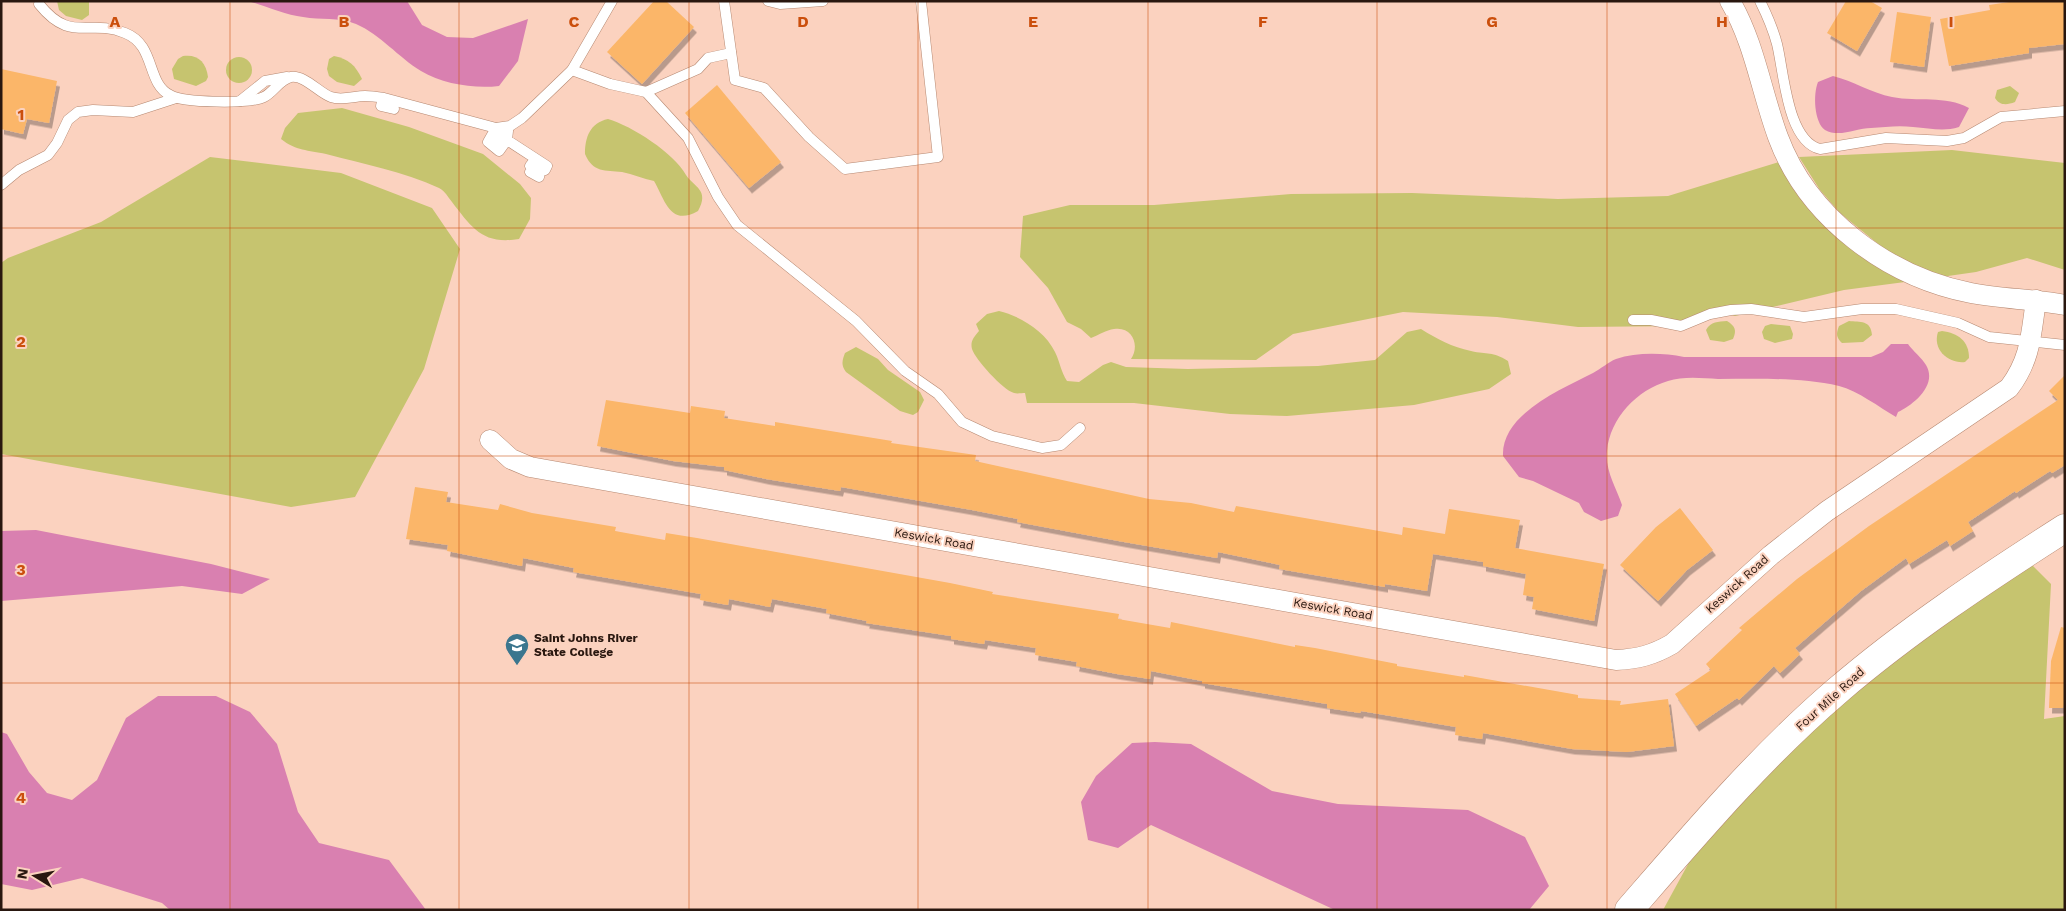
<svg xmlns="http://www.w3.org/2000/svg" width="2066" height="911" viewBox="0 0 2066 911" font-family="'Work Sans',sans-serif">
	<defs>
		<filter id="shadow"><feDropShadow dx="3" dy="5.5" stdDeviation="0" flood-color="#0004"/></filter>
	</defs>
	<rect width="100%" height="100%" fill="#fbd2bf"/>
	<g fill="#c6c46f">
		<polygon points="57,1 89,1 89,15 82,20 66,16 59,10"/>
		<path d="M183 56C198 54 206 62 208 77L206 81 196 86 174 79 172 69 178 59Z"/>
		<path d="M334 56C349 59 355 65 362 79L354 86 337 82 329 76 327 69 329 59Z"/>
		<circle cx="239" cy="70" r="13"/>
		<path d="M2010 86 2019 93 2015 102C2007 105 2000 106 1995 98L1997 90Z"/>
		<path d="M342 108 409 127 483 154 520 184 531 198 530 219 519 239C483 245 472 228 452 202 448 197 445 191 439 188 404 172 364 164 326 154 308 150 296 151 281 139L285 128 298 113Z"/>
		<path d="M608 119C632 126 674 153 686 175 694 187 710 190 698 211 670 227 665 200 654 181 643 179 633 174 622 172 605 170 593 173 585 154 585 137 590 123 608 119Z"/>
		<polygon points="1952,150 2065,163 2065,270 2027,258 1976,272 1941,277 1915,266 1888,252 1840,213 1820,190 1799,157"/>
		<polygon points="210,157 341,173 432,208 460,249 424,369 355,497 291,507 1,454 1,263 8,258 101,222"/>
		<path d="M1779 162 1905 282 1844 290 1735 316 1726 313 1684 326 1578 327 1497 317 1403 312 1293 334 1256 360 1131 359C1140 346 1133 326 1114 329 1106 330 1099 335 1091 338L1081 329 1067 322 1048 288 1020 257 1023 216 1070 205H1154L1291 194 1412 193 1558 199 1668 196Z"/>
		<path d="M999 311C1020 316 1045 331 1055 352 1060 362 1061 372 1067 381L1079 382 1103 365 1111 362 1126 367 1188 369 1318 366 1375 360 1407 332 1421 329C1437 339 1452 347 1471 351 1488 355 1492 351 1508 361L1511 374 1489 389 1414 405 1287 416 1230 414 1134 403H1027L1025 393C1022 393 1017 394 1014 393 1003 390 975 359 972 349 970 341 974 337 979 331L976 324 987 314Z"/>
		<path d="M1727 321C1735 326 1737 330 1733 339L1724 342 1710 340 1706 330C1711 321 1718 322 1727 321Z"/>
		<path d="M1849 321C1860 322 1871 320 1872 335L1863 342 1842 343C1836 337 1836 334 1839 326Z"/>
		<polygon points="1771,324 1790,326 1793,334 1792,339 1775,343 1764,339 1762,332 1765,326"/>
		<path d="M1942 331C1958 333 1969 341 1969 358L1965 362C1949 364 1932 350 1938 332Z"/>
		<path d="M856 347 878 359 888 370 920 392 924 400 918 412 913 415 900 411 846 372C841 365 842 361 845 353Z"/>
		<polygon points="2029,562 2051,584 2044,719 2065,716 2065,910 1663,910 1698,846 1843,698"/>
	</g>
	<g fill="#d980b0">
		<path d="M248 1H407L422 25 447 37 473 38 528 19 518 61 499 86C474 89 443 84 421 71 398 57 381 35 356 24 338 17 321 20 303 17 285 15 265 6 248 1Z"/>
		<path d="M1833 76C1853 81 1872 93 1892 97 1918 102 1945 95 1969 108L1959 127C1943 132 1930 128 1913 127 1899 125 1885 127 1871 128 1857 128 1839 138 1825 130 1814 122 1813 94 1818 82Z"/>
		<path d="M1891 344H1908C1913 351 1922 358 1926 365 1938 385 1913 405 1898 412L1896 417C1879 407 1858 391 1839 386 1800 377 1757 379 1718 379 1702 378 1683 376 1668 381 1637 390 1610 418 1607 451 1605 471 1616 487 1622 505L1618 516 1601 521 1584 512 1579 503 1533 481 1519 477 1503 456C1501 414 1562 389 1593 373 1601 369 1608 362 1616 359 1637 352 1663 353 1684 357H1871L1883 352Z"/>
		<polygon points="36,530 211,564 270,579 242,594 182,586 1,601 1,531"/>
		<polygon points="158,696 216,696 250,712 277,744 298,812 319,843 389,860 426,910 170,910 162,903 82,878 32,890 1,884 1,732 7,734 29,772 47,793 72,800 97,780 126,718"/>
		<polygon points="1155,742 1191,744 1272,791 1338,804 1468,810 1525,837 1549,886 1529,910 1335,910 1151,825 1118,848 1088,840 1081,802 1096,776 1132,743"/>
	</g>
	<g fill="#fbb669" filter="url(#shadow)">
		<polygon points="654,1 666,1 694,27 642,84 607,52"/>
		<polygon points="1846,1 1870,1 1882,8 1857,51 1827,33"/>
		<polygon points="2016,1 2065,1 2065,44 2029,48 2029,53 1949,66 1940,19 1990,10 1989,5"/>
		<polygon points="1897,12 1931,17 1924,67 1890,62"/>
		<polygon points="1,69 57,81 49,123 27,119 23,134 1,129"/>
		<polygon points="717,85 781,162 749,188 685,113"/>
		<polygon points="2065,375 2065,465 2052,473 2050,471 2016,493 2015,491 1968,522 1973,531 1950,546 1947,540 1909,564 1906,558 1861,591 1795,648 1800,654 1780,673 1774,666 1739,700 1737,698 1696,726 1675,694 1711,670 1706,664 1742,630 1739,628 1797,579 1869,526 2058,400 2049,391"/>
		<polygon points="606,400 690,413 691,406 725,411 724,418 775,426 775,422 892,441 891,443 976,455 975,461 1149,499 1191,503 1234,512 1236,506 1402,535 1403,527 1445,534 1449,509 1520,520 1515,548 1604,564 1594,621 1532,609 1534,597 1523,595 1526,574 1483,566 1483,562 1433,554 1427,591 1385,584 1385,587 1279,569 1280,565 1218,552 1217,558 1124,542 1017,522 1018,519 972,510 841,487 840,491 766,479 724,470 724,467 673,461 597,446"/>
		<polygon points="415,487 448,492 446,502 498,510 500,504 532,513 616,527 615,531 665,540 666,533 697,538 950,583 993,592 992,594 1119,614 1118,619 1170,628 1171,622 1295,647 1295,645 1315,648 1397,664 1397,666 1464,677 1464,675 1578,695 1578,698 1621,701 1620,705 1668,699 1674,746 1627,752 1572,749 1483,733 1482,739 1455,735 1456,727 1361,711 1360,713 1327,708 1327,704 1202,683 1202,681 1151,671 1150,679 1117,674 1076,666 1077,662 1035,655 1036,648 985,640 984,644 951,639 951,636 866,623 867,621 826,613 827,609 772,599 770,607 729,599 728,605 700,600 701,594 573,572 574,568 523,558 522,566 447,551 448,545 406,539"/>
		<polygon points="1680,508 1713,550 1687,570 1658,601 1620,565 1656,527"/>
		<polygon points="2061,627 2065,628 2065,702 2063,708 2049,708 2051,661"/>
	</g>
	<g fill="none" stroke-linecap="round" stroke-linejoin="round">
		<g stroke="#b68871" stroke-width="11">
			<g id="lane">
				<polyline points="724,1 735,80 764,88 809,137 845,169 938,157 921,1"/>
				<polyline points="768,1 780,4 823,1"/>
				<path d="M1760 1C1767 15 1773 29 1777 44 1784 72 1787 141 1820 149L1886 138 1947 141 1964 138 2001 117 2065 111"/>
				<path d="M39 4C71 44 88 18 125 33 156 45 146 83 170 95 183 103 250 104 264 97 274 92 280 79 291 77 305 75 319 93 331 97 342 101 354 96 365 96 372 96 378 97 384 98L496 128 510 126 522 118 572 70 612 1"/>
				<polyline points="572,70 610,84 646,92 688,138 718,197 737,225 856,321 905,371 938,394 962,422 992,436 1042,448 1061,445 1080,428"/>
				<polyline points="646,92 698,69 708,58 731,53"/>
				<polyline points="240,101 265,81 287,77"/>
				<polyline points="391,104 382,102 381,106 394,109"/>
				<polyline points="500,144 496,141 497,138 502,139 499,147 492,141 495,135 504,135 504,144 499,151 488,142 496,128 508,131 507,140 547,166 545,170 533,162 530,166 540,173 539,177 530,172"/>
				<polyline points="1,185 19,170 48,155 57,143 68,120 78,112 93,110 133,112 176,98"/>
				<polyline points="1633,320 1651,320 1681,326 1710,314 1731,310 1751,309 1804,317 1862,309 1896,309 1958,323 1989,337 2065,345"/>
			</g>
		</g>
		<g stroke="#b68871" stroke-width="21">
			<g id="street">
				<path d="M1730 1C1755 44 1761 91 1778 137 1808 218 1888 277 1971 293 2002 299 2034 299 2065 305"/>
				<path d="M490 440 511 459 530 467 1616 660C1638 659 1653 655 1672 644L1771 555 1827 511 2009 388C2031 359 2031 334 2036 300"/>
			</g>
		</g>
		<g stroke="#b68871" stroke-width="29">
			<path id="secondary" d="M1629 910C1695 834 1761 756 1837 691 1908 630 1987 578 2065 528"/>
		</g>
		<use href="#lane" stroke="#fff" stroke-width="10"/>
		<use href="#street" stroke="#fff" stroke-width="20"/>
		<use href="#secondary" stroke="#fff" stroke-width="28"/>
	</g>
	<path fill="none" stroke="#cb4f0c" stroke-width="1" stroke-opacity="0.55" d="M230 1V910M459 1V910M689 1V910M918 1V910M1148 1V910M1377 1V910M1607 1V910M1836 1V910M1 228H2065M1 456H2065M1 683H2065"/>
	<defs>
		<g id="university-pin" transform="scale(1.25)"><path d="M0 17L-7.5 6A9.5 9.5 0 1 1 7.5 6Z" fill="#3b768e" stroke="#fbd2bf"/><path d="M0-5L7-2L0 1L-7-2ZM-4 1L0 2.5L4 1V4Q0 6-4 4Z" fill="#fff"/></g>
	</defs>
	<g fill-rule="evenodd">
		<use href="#university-pin" x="517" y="645"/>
	</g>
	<g text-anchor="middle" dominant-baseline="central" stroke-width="4" stroke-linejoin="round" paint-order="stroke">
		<g font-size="12" fill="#29170f" stroke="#fbd2bf">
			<text transform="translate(934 539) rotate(10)">Keswick Road</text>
			<text transform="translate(1737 584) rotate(-42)">Keswick Road</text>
			<text transform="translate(1333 609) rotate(10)">Keswick Road</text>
			<text transform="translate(1830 699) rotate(-42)">Four Mile Road</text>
		</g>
		<g font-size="12" font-weight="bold" fill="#29170f" stroke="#fbd2bf" text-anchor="start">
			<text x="534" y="638">Saint Johns River<tspan x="534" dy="14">State College</tspan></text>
		</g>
	</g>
	<g font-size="16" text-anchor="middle" font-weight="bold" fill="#cb4f0c" stroke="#fbd2bf" stroke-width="4" stroke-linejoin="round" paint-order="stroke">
		<text x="115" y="27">A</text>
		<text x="344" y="27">B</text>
		<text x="574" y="27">C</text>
		<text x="803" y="27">D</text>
		<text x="1033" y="27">E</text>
		<text x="1263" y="27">F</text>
		<text x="1492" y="27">G</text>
		<text x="1722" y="27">H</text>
		<text x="1951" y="27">I</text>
		<text x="21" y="120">1</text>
		<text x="21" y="347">2</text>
		<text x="21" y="575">3</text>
		<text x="21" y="803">4</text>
	</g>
	<rect width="2066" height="911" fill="none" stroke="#29170f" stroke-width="5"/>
	<g transform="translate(35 876) rotate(280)" stroke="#fbd2bf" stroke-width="4" paint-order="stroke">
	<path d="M0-4L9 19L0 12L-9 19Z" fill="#29170f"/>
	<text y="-8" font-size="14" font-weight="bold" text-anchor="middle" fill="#29170f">N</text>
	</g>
</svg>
